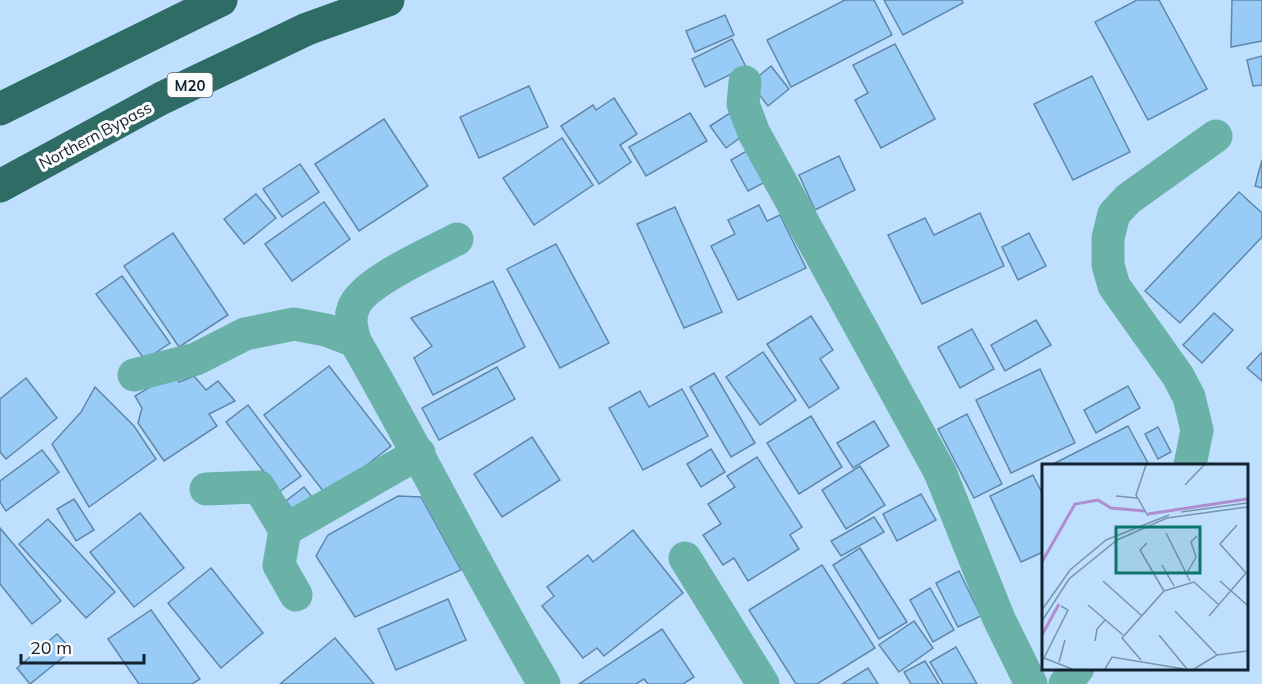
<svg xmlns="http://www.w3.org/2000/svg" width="1262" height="684" viewBox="0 0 1262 684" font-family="Mulish,sans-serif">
	<rect width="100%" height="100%" fill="#bee0fe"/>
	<g fill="#99cbf7" stroke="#5f87a9" stroke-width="1.5">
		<polygon points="845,0 874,0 892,35 791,87 767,40"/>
		<polygon points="884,0 962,0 963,3 903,35"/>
		<polygon points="1137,0 1159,0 1207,89 1148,120 1095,22"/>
		<polygon points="1232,0 1262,0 1262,41 1231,47"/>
		<polygon points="725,15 734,35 695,52 686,31"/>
		<polygon points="732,39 746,67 705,87 692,59"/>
		<polygon points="895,44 935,119 881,148 855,100 868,93 853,65"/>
		<polygon points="1262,56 1262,85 1253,86 1247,60"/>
		<polygon points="771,66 789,89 768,106 750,83"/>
		<polygon points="1092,76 1130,152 1073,180 1034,104"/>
		<polygon points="529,86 548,127 479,158 460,117"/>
		<polygon points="614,98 637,134 620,145 631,162 599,184 561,126 593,105 596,110"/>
		<polygon points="690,113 707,141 646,176 629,147"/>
		<polygon points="730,113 745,134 726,148 710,126"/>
		<polygon points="384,119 428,186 359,231 315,164"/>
		<polygon points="562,138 593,185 534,225 503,178"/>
		<polygon points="750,149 767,181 748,191 731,160"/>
		<polygon points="839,156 855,190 815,210 799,175"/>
		<polygon points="1262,160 1262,188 1255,186"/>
		<polygon points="300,164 319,192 282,217 263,189"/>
		<polygon points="1239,192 1262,213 1262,237 1180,323 1145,291"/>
		<polygon points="256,194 276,218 244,244 224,219"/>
		<polygon points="324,202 350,239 292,281 265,244"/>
		<polygon points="759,205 767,221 780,215 806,268 738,300 711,246 735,234 728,220"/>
		<polygon points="675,207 722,312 684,328 637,224"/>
		<polygon points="980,213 1004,266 922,304 888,235 925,218 934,235"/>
		<polygon points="173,233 228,315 179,347 124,266"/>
		<polygon points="1029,233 1046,266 1018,280 1002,247"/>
		<polygon points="556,244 609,343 560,368 507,269"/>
		<polygon points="122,276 170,343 145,360 96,294"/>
		<polygon points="493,281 525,347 433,395 414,358 432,346 411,318"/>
		<polygon points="1214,313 1233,330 1202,363 1183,345"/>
		<polygon points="811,316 833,350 820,359 839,388 809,408 767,344"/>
		<polygon points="1036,320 1051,345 1005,371 991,345"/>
		<polygon points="972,329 994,369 960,388 938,347"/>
		<polygon points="763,352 796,400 760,425 726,377"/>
		<polygon points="1262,352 1262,381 1247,368"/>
		<polygon points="329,366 391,446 327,496 264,415"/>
		<polygon points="497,367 515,399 439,440 422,408"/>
		<polygon points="1040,369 1075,443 1011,473 976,400"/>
		<polygon points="173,373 179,382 194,376 206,390 218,381 235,401 209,414 217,426 164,461 138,423 142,408 135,396"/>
		<polygon points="714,373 755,443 731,457 690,387"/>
		<polygon points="26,378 57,418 6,459 0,452 0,399"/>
		<polygon points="1128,386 1140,408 1096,433 1084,410"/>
		<polygon points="95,387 134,426 156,459 89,507 52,444 81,412"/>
		<polygon points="682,389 708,436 643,470 609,408 640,391 649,407"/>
		<polygon points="248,405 301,476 279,492 226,422"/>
		<polygon points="967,414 1002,484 974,498 938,429"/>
		<polygon points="811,416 842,467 799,494 767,443"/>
		<polygon points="874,421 889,446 853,468 837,443"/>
		<polygon points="1128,426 1149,465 1051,465"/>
		<polygon points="1158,427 1171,452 1158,459 1145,434"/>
		<polygon points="532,437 560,480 502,517 474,474"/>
		<polygon points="711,449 725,472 701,487 687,464"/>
		<polygon points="42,450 59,472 6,511 0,502 0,481"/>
		<polygon points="757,457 802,527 790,535 799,549 748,581 734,558 723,565 703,535 721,524 708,504 735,487 727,476"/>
		<polygon points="860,466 885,505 846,529 822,490"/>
		<polygon points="1033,475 1043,495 1043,552 1021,562 990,496"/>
		<polygon points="304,487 316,502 297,516 286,501"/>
		<polygon points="921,494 936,520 897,541 883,514"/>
		<polygon points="398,496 421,497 461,570 355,617 316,556 328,535"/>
		<polygon points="74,499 94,530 76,541 57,509"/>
		<polygon points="140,513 184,568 134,607 90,552"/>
		<polygon points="874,517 884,532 841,556 831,541"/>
		<polygon points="48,519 115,592 86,618 19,544"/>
		<polygon points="0,528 61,601 32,624 0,584"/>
		<polygon points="633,530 683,593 604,656 597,648 583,658 542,606 554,596 547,587 588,555 593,562"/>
		<polygon points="860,548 907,622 879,639 833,565"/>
		<polygon points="822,565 875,648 817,684 796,684 749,610"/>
		<polygon points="211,568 263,633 221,668 168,603"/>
		<polygon points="959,571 981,616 958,627 936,583"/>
		<polygon points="930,588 954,630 933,642 910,600"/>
		<polygon points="448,599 466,640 396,670 378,629"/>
		<polygon points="151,610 200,679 192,684 139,684 108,639"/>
		<polygon points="914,621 933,648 899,672 879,645"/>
		<polygon points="662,629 694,677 683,684 648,684 644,679 636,684 579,684"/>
		<polygon points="57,634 72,650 30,684 17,668"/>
		<polygon points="335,638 374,684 280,684"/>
		<polygon points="956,647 977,684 943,684 930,662"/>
		<polygon points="925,661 939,684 911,684 904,672"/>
		<polygon points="868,668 878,684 842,684"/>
	</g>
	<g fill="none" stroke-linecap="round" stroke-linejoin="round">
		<g stroke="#6ab1a8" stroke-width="33">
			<polyline points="745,82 743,104 754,133 940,472 999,619 1031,684"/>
			<path d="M457 239C432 253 361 282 353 309 349 320 352 330 355 341 420 454 478 571 544 684"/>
			<polyline points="134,375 196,359 245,334 294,324 326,330 355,341"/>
			<polyline points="1190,465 1197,430 1189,397 1178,376 1114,286 1108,265 1108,238 1114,214 1128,199 1216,136"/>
			<polyline points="206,489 259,487 285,530 419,453"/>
			<polyline points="285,530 279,565 296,595"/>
			<polyline points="685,558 763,684"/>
			<polyline points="1065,684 1078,668"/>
		</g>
		<g stroke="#2f6c65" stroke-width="33">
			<polyline points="0,109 221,0"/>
			<polyline points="0,186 162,98 307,29 388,0"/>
		</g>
	</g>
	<g text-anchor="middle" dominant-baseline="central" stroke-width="6" stroke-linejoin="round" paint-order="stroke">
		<rect fill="#fcfcfc" stroke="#58636d" stroke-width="1.5" x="167.5" y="73" width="45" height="24" rx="4.5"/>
		<g font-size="15" font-weight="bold" fill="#122230">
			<text x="190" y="85">M20</text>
		</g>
		<g font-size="16" fill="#122230" stroke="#fcfcfc">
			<text transform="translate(95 135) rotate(-28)">Northern Bypass</text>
		</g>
	</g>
	<g transform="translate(1042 464)">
		<rect width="206" height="206" fill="#bee0fe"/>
		<path fill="none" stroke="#ae8ed1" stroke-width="3" d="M106 50 205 35M0 98 33 40 56 36 69 44 103 47M0 171 17 140"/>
		<path fill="none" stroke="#7994ac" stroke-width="1.5" d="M104 1 94 31 106 52M143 21 162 1M74 32 95 34M139 48 205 39M124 69 148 117M105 79 98 86 122 127M120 101 132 122M144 111 154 93 149 78 155 72M61 117 100 152M178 117 205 141M46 141 81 171M0 146 28 106 64 76 127 51M133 147 175 191M167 152 204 109 178 80 195 61M0 157 27 115 75 76 125 54 205 43M117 171 145 205M53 177 55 165 63 156M2 194 26 146 19 142M99 196 80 174 122 127 152 118 176 140M0 197 2 194 30 205M17 198 23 176M63 205 70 193 142 205M152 205 175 191 205 187"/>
		<path fill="#0f766e" fill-opacity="0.15" stroke="#0f766e" stroke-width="3" d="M74 63H158V109H74Z"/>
		<rect width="206" height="206" fill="none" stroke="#122230" stroke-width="3"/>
	</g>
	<path d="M21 654v9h123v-9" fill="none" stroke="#122230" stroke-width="3"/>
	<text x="30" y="654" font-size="18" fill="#122230" stroke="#fcfcfc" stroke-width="4.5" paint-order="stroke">20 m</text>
</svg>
